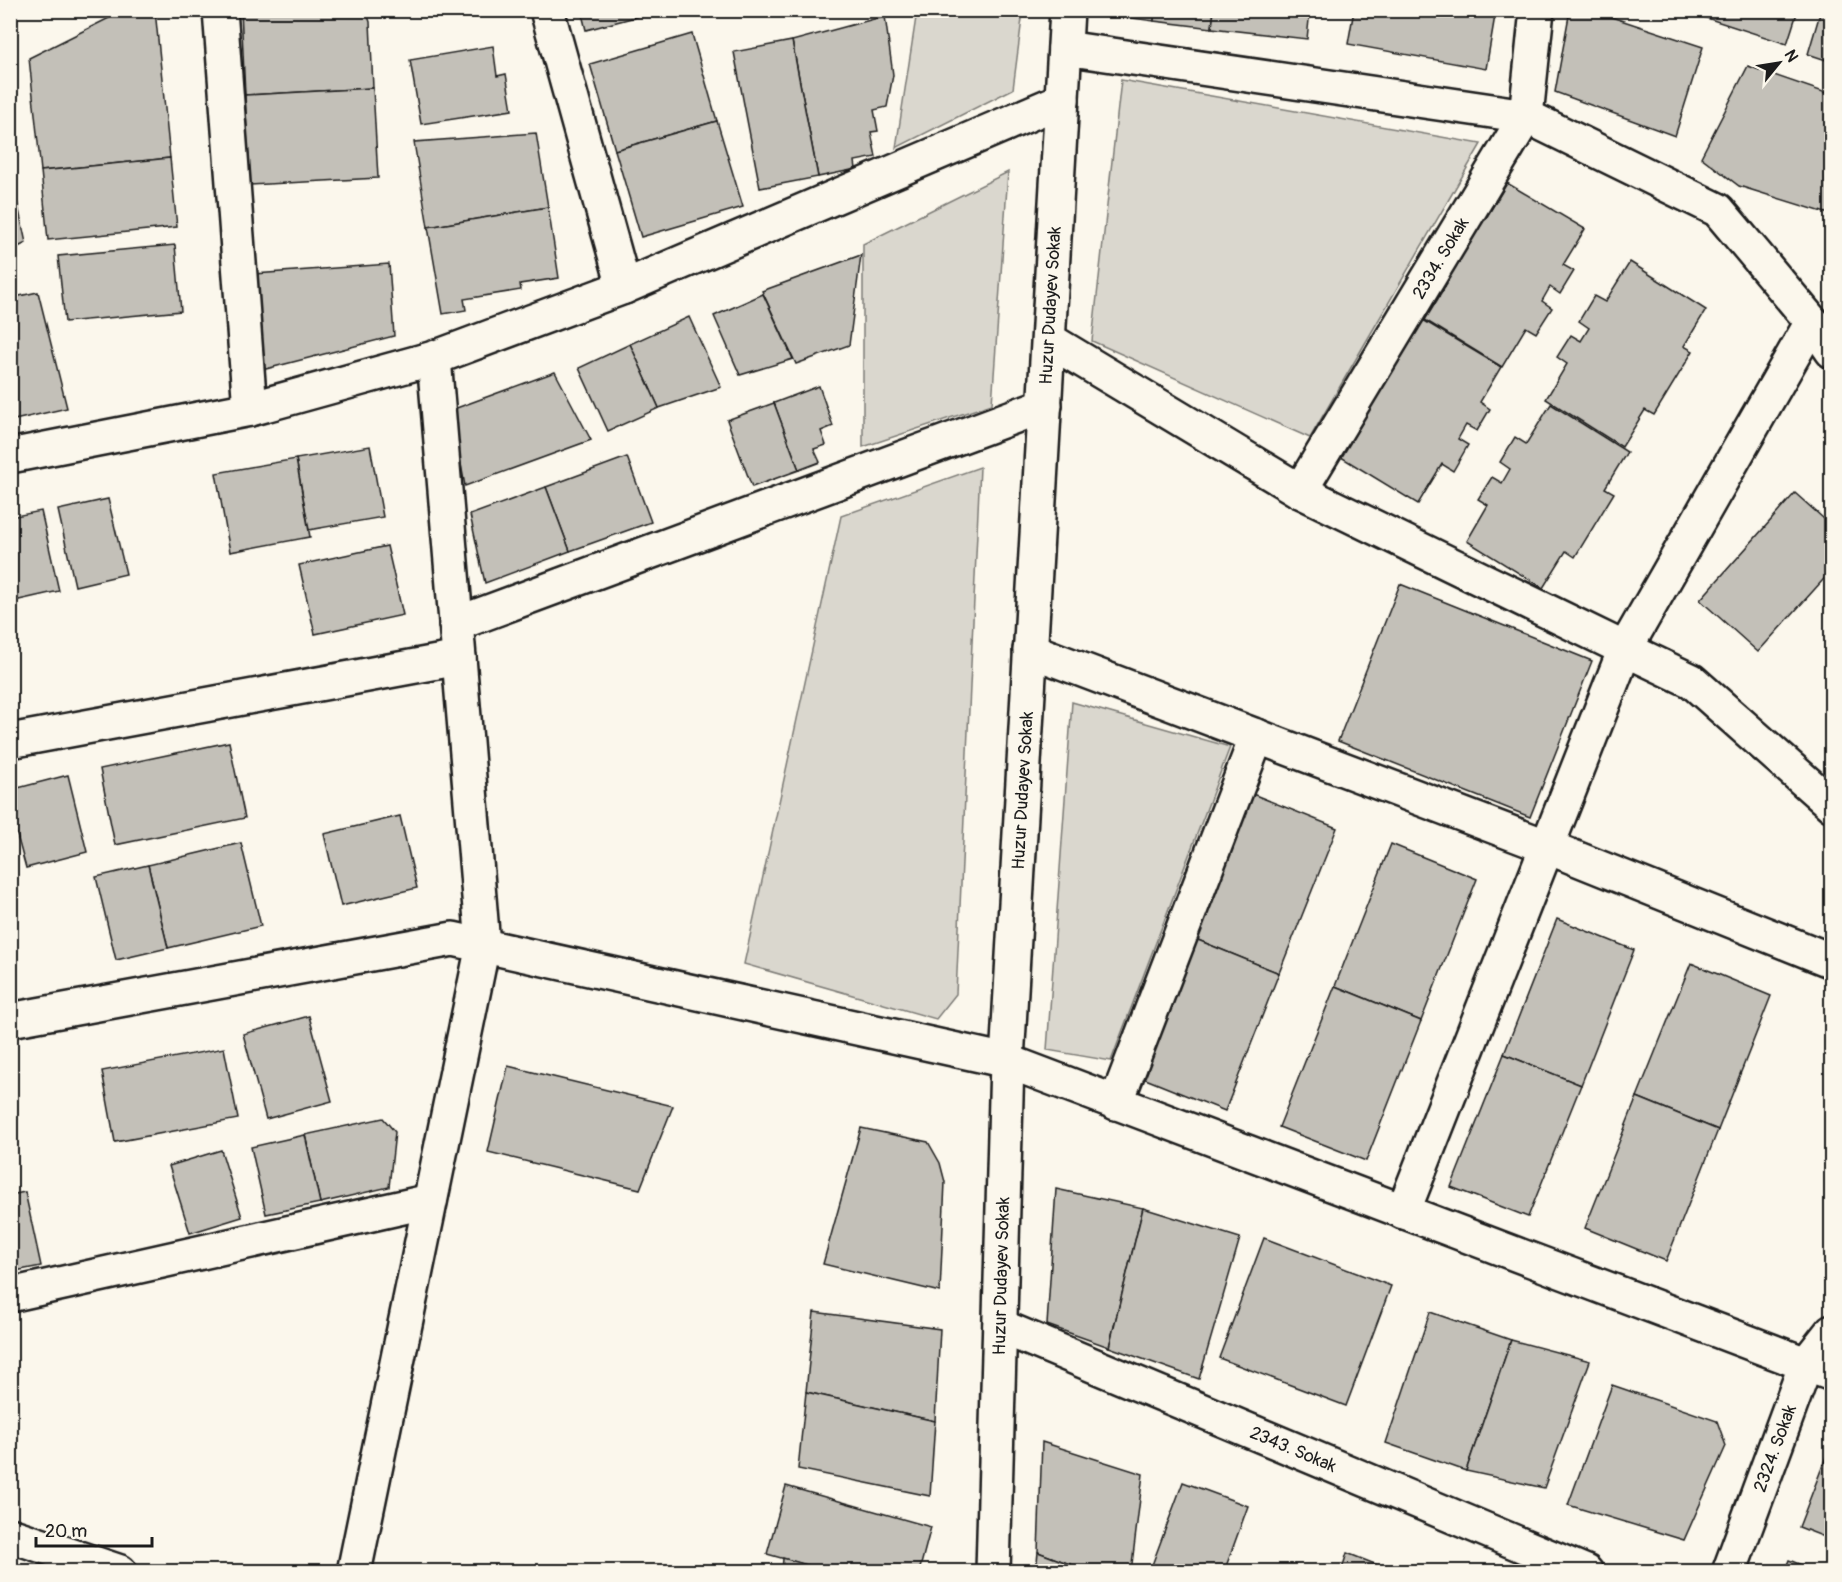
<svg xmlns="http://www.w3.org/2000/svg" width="1842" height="1582" viewBox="0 0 1842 1582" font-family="Pangolin,sans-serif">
	<rect width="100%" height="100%" fill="#fbf7ec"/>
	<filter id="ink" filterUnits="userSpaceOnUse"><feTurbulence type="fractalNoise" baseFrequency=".0167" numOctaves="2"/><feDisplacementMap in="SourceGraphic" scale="12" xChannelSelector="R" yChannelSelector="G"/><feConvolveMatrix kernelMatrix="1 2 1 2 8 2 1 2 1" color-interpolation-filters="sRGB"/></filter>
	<g filter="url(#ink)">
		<g fill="#dad7ce" stroke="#7b7a75" stroke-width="1.5">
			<polygon points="917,11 1023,11 1013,89 896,148"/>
			<polygon points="1121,80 1481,144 1310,438 1092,341"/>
			<polygon points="1008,172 992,404 863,447 863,244"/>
			<polygon points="980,467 956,994 936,1019 744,964 841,516"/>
			<polygon points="1072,702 1230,747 1111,1061 1047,1050"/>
		</g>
		<g fill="#c3c0b8" stroke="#1c1c1c" stroke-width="1.5">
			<polygon points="125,10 155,10 170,158 41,171 29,58"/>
			<polygon points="241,10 366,10 370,22 373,88 245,95"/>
			<polygon points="581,10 662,10 586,30"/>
			<polygon points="1111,10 1155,10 1154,21 1110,15"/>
			<polygon points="1155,10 1214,10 1212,28 1154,21"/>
			<polygon points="1214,10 1310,10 1307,39 1212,28"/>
			<polygon points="1354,10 1496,10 1486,69 1348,44"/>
			<polygon points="1570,10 1590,10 1703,47 1675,136 1555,92"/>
			<polygon points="1682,10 1798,10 1787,44"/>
			<polygon points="1821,10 1832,10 1832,62 1808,54"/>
			<polygon points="885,16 893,75 887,107 874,110 878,131 871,132 876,157 855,161 856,169 818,177 792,41"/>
			<polygon points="692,34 717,121 615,150 590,64"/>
			<polygon points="792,41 818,177 760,188 734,52"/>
			<polygon points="493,46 497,76 506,74 512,110 421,124 410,60"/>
			<polygon points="1748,66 1832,95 1832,215 1739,186 1701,157"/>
			<polygon points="373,88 378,178 250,185 245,95"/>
			<polygon points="717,121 743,207 641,237 615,150"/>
			<polygon points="536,133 548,207 428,227 414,142"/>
			<polygon points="170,158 177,227 48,240 41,171"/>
			<polygon points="10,168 26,243 10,251"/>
			<polygon points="1507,183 1585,229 1563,265 1574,271 1560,294 1550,287 1542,301 1552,308 1536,333 1526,327 1502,367 1425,320 1447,284 1438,279 1477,214 1485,220"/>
			<polygon points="548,207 559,278 520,284 521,290 464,299 466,310 443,314 428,227"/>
			<polygon points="175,245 181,311 65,322 58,256"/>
			<polygon points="861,255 849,345 796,364 762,291"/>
			<polygon points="1630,262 1706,310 1684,346 1693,351 1654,415 1645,410 1622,447 1546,399 1567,364 1557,357 1571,335 1581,341 1589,328 1579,321 1594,296 1605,302"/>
			<polygon points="389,264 394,336 262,370 255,274"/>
			<polygon points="38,292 67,408 10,421 10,298"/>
			<polygon points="763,294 793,359 740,375 714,316"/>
			<polygon points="689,317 721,387 659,408 630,344"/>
			<polygon points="1423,320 1501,367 1480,402 1490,409 1477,431 1466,425 1458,439 1468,445 1453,471 1442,464 1418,504 1341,457 1363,421 1354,416 1393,352 1401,357"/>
			<polygon points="630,344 659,408 608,431 579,368"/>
			<polygon points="555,372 591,440 465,486 451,410"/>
			<polygon points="819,386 833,426 821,431 826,445 814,449 820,462 799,470 774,403"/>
			<polygon points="774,403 799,470 752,487 727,420"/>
			<polygon points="1551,404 1627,452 1605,488 1614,493 1575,557 1566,551 1543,588 1467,541 1488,505 1478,499 1492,477 1502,483 1510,469 1500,462 1515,437 1526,444"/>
			<polygon points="370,446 383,517 309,530 296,459"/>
			<polygon points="627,457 651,522 570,551 546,487"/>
			<polygon points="296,459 310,537 230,552 216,473"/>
			<polygon points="546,487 570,551 485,583 470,515"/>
			<polygon points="1795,493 1832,526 1832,570 1758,652 1700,600"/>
			<polygon points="108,499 126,574 75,586 58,510"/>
			<polygon points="41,511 59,591 10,602 10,517"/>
			<polygon points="387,546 403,615 315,634 299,565"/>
			<polygon points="1400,584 1592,661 1530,817 1338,741"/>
			<polygon points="229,742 245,818 115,845 100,769"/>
			<polygon points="68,775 87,852 26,868 10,810 10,790"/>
			<polygon points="1250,793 1337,828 1279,973 1193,938"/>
			<polygon points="400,816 417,888 341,906 324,834"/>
			<polygon points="241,843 261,926 168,948 148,865"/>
			<polygon points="1391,844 1477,879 1421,1021 1335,986"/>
			<polygon points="148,865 168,948 116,960 96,877"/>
			<polygon points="1557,919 1634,950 1581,1085 1504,1054"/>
			<polygon points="1193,938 1279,973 1225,1111 1138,1076"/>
			<polygon points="1691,963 1771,996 1718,1130 1637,1097"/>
			<polygon points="1335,986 1421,1021 1366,1161 1279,1127"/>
			<polygon points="309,1016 332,1101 266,1119 243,1034"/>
			<polygon points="224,1048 238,1119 115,1142 102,1071"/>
			<polygon points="1504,1054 1581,1085 1528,1217 1451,1187"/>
			<polygon points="508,1066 673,1106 640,1189 488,1152"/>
			<polygon points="1637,1097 1718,1130 1666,1261 1585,1228"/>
			<polygon points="383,1118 395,1132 389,1187 320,1203 305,1135"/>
			<polygon points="861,1128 928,1142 940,1163 945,1182 940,1292 823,1264"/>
			<polygon points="305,1135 320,1203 266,1214 251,1147"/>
			<polygon points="221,1150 242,1217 190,1233 169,1166"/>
			<polygon points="1056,1189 1143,1208 1109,1347 1047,1325"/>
			<polygon points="25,1192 41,1266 10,1272 10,1195"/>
			<polygon points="1143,1208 1240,1238 1199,1379 1109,1347"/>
			<polygon points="1264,1238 1391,1286 1346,1406 1219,1358"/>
			<polygon points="814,1312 940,1329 935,1421 806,1392"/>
			<polygon points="1430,1312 1511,1340 1466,1471 1386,1443"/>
			<polygon points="1511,1340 1590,1361 1544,1488 1466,1471"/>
			<polygon points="1612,1385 1717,1421 1726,1446 1684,1540 1568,1505"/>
			<polygon points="806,1392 935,1421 930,1496 798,1469"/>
			<polygon points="1042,1442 1143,1474 1131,1572 1091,1572 1038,1552"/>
			<polygon points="1826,1457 1832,1459 1832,1540 1799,1527"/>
			<polygon points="1183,1482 1248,1506 1224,1572 1168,1572 1152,1565"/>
			<polygon points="786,1486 931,1527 919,1572 831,1572 767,1554"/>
			<polygon points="1038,1552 1091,1572 1036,1572"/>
			<polygon points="1347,1553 1395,1572 1341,1572"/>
			<polygon points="783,1558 831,1572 782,1572"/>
			<polygon points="1789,1560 1819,1572 1784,1572"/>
		</g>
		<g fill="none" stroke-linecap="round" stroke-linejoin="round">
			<g stroke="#1c1c1c" stroke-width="38">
				<g id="minor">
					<polyline points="220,10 250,409"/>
					<polyline points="547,10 624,287"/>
					<polyline points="1065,48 1526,116 1718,210 1812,322 1832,351"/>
					<polyline points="1812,322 1625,649 1692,681 1832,805"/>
					<polyline points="1049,340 1300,491 1625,649 1403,1212"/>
					<polyline points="10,456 250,409 434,358 624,287 1062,100"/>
					<path id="s1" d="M1300 491 1526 116 1537 10"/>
					<polyline points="456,624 1045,405"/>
					<polyline points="1030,650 1548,847 1832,961"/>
					<polyline points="10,741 459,658"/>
					<polyline points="10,1020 453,939 1007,1061 1832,1374"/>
					<polyline points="1116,1103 1257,736"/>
					<polyline points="10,1295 430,1201"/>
					<path id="s2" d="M1000 1326 1586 1572"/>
					<polyline points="10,1535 120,1572"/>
					<polyline points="354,1572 483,945 434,358"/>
					<path id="s3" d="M993 1572 1007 1061 1067 10"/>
					<path id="s4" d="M1729 1572 1806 1364 1832 1331"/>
				</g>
			</g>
			<use href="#minor" stroke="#fbf7ec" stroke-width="33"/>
		</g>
	</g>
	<g text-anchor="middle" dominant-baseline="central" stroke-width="6" stroke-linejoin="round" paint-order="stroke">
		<g font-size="18" fill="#1c1c1c" stroke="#fbf7ec">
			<text stroke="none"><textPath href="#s1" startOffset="272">2334. Sokak</textPath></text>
			<text stroke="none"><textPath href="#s3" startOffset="1268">Huzur Dudayev Sokak</textPath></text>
			<text stroke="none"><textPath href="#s3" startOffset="782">Huzur Dudayev Sokak</textPath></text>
			<text stroke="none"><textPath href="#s3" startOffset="296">Huzur Dudayev Sokak</textPath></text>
			<text stroke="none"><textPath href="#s4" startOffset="132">2324. Sokak</textPath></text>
			<text stroke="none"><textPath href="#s2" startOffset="318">2343. Sokak</textPath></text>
		</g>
	</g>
	<rect width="1842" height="1582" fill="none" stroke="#fbf7ec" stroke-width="36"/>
	<rect x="18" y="18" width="1806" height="1546" fill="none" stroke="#1c1c1c" stroke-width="2" filter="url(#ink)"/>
	<g transform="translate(1779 63) rotate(60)" stroke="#fbf7ec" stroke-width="4.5" paint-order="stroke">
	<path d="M0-4.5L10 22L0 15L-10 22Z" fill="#1c1c1c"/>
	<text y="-9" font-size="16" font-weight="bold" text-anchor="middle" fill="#1c1c1c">N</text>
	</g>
	<path d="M36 1537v9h116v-9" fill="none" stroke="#1c1c1c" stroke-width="3"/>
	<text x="45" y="1537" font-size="18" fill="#1c1c1c" stroke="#fbf7ec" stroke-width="4.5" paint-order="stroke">20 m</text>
</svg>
